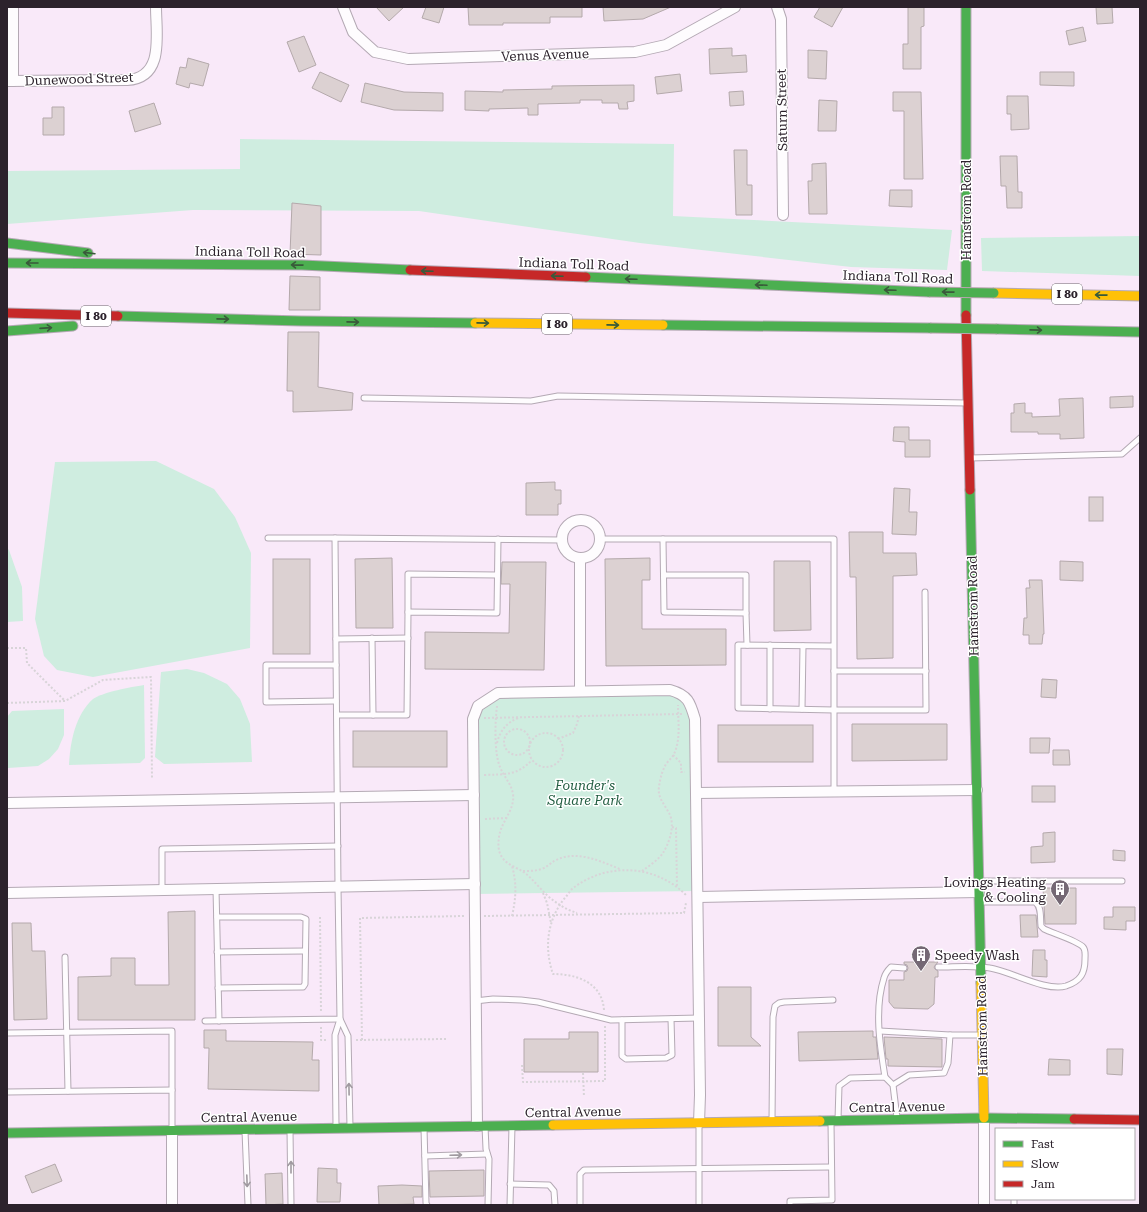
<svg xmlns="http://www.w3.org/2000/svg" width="1147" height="1212" viewBox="0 0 1147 1212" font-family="'Roboto Serif',serif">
	<rect width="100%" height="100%" fill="#f9e9f9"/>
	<g fill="#cfede0">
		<polygon points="240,139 674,144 673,216 952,230 947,270 851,267 640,243 419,211 193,210 7,224 7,171 240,169"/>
		<polygon points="1140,236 1140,276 982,271 981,238"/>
		<polygon points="156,461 214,489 235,517 251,553 250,648 93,677 57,670 44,656 35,619 55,462"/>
		<polygon points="7,548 9,550 22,587 23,621 7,622"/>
		<polygon points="187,669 204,673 227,684 240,699 250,724 252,762 164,764 155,757 161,672"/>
		<path d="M144 685 145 758 140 763 69 765C70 743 75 715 93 699 103 692 131 687 144 685Z"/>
		<polygon points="670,690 690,703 698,891 475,894 478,706 489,698"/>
		<polygon points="64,709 64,735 58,749 49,759 38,766 8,768 7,717 12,711"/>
	</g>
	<g fill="#dcd1d2" stroke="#b4a9ab">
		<polygon points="376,7 404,7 389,21"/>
		<polygon points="426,7 444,7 439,23 422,18"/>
		<polygon points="468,7 582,7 582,17 550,17 550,23 503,23 503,25 469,25"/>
		<polygon points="603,7 671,7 643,19 604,21"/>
		<polygon points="820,7 843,7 832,27 814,17"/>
		<polygon points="908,7 924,7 924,26 921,27 921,69 903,69 903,44 908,44"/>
		<polygon points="1096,7 1112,7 1113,23 1097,24"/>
		<polygon points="1083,27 1086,41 1069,45 1066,31"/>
		<polygon points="304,36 316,65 299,72 287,42"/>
		<polygon points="732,48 732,56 746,55 747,72 710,74 709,49"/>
		<polygon points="808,50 827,51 826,79 808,78"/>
		<polygon points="188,58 209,64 203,86 190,83 189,88 176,84 180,67 186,68"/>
		<polygon points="320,72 349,85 341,102 312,88"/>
		<polygon points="1040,72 1074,72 1074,86 1040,85"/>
		<polygon points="680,74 682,91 657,94 655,77"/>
		<polygon points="365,83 404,92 443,93 443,111 394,110 361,102"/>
		<polygon points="634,85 634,101 627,102 628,109 619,109 618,103 602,103 602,100 580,100 580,103 538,104 538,115 528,115 528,108 489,109 489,111 465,110 465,91 503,92 503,90 552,89 552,86"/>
		<polygon points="743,91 744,105 730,106 729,92"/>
		<polygon points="893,92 921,92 923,179 904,179 904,111 893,111"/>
		<polygon points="1007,96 1028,96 1029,129 1011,130 1011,114 1007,114"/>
		<polygon points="819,100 837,101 836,131 818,131"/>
		<polygon points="154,103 161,124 135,132 129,111"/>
		<polygon points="52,107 64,107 64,135 43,135 43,118 52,118"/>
		<polygon points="734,150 747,150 747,185 752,185 752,215 736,215"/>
		<polygon points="1000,156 1017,156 1018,192 1022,192 1022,208 1007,208 1006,186 1001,186"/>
		<polygon points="826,163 827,214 809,214 808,181 812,181 812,164"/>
		<polygon points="890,190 912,190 912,207 889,206"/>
		<polygon points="292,203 321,206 321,255 290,254"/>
		<polygon points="290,276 320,277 320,310 289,310"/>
		<polygon points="288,332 319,332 318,387 353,393 352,410 293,412 293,391 287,391"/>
		<polygon points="1133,396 1133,407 1110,408 1110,397"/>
		<polygon points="1083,398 1084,438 1060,439 1060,434 1038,434 1038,432 1011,432 1011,413 1014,413 1014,404 1025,403 1025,413 1032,413 1032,417 1060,416 1059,399"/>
		<polygon points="894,427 909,427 909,440 930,440 930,457 905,457 905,442 893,441"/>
		<polygon points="555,482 555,490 561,490 561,504 558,504 558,515 526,515 526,483"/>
		<polygon points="894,488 910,489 909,512 917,512 916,535 892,534"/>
		<rect x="1089" y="497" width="14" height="24"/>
		<polygon points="849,532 883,532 883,553 916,553 917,575 893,576 893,658 857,659 856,577 850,577"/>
		<polygon points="392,558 393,628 356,628 355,559"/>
		<polygon points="650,558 650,580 642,580 642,629 726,629 726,665 606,666 605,559"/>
		<rect x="273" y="559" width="37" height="95"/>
		<polygon points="774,561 810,561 811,630 774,631"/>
		<polygon points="1060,561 1083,562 1083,581 1060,580"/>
		<polygon points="502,562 546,562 544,670 425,669 425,632 509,633 510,584 501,584"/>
		<polygon points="1029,580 1042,580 1044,634 1043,634 1042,644 1029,644 1029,635 1023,635 1024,618 1027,618 1026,588 1030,588"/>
		<polygon points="1042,679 1057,680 1056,698 1041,697"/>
		<polygon points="852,724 947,724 947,760 852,761"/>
		<rect x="718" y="725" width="95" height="37"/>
		<rect x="353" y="731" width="94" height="36"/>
		<polygon points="1030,738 1050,738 1049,753 1030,753"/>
		<polygon points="1053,750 1069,750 1070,765 1053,765"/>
		<rect x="1032" y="786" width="23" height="16"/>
		<polygon points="1055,832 1055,862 1031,863 1031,847 1043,846 1043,833"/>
		<polygon points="1113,850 1125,851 1125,861 1113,860"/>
		<polygon points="1043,888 1076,888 1076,924 1045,924"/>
		<polygon points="1113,907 1135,907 1135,921 1126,921 1126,930 1104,929 1104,917 1113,917"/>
		<polygon points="195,911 195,1020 78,1020 78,977 111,976 111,958 135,958 135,985 169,985 168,912"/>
		<polygon points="1020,915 1036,915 1038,937 1021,937"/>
		<polygon points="12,923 31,923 32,951 45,951 47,1019 14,1020"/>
		<polygon points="1033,950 1045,950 1045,960 1047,960 1047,977 1032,976"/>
		<polygon points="904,962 938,962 934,967 935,969 938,971 938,977 935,977 934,1004 928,1009 894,1008 889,1002 889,980 904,980 904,972 907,971 908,968 907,965 904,964"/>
		<polygon points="718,987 751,987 751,1037 761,1046 718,1046"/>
		<polygon points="204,1030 226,1030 226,1041 313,1042 312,1060 319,1060 319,1091 208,1089 209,1048 204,1048"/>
		<polygon points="873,1031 873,1037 876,1037 878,1059 799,1061 798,1032"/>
		<polygon points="569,1032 598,1032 598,1072 524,1072 524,1039 569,1039"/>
		<polygon points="884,1037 942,1039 942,1067 888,1066 888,1059 886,1059"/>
		<polygon points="1107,1049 1123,1049 1122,1075 1107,1074"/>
		<polygon points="1049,1059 1070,1060 1070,1075 1048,1075"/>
		<polygon points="55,1164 62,1181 32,1193 25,1176"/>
		<polygon points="318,1168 337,1169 337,1183 341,1183 340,1202 317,1202"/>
		<polygon points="484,1170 484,1196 430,1197 429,1171"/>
		<polygon points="282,1173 283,1204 266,1205 265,1174"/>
		<polygon points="402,1185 422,1186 422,1197 413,1197 414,1204 379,1205 378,1186"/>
	</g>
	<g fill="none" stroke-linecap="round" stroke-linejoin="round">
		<g stroke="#b4a9b4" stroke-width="7">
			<g id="lane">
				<polyline points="364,398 531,401 558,396 967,403"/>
				<polyline points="970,458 1122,454 1140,438"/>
				<polyline points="268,538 335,538"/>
				<path d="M601 539H834C834 596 834 653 834 710L738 708V645L834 646"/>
				<polyline points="663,539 664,612 746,613 746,575 664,575"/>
				<polyline points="408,612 408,574 497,575"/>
				<polyline points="746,613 747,645"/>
				<polyline points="372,638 373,715"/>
				<polyline points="336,639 408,638"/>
				<polyline points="336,665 266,665 266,702 336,701"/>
				<polyline points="834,671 926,671"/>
				<polyline points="770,709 770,645"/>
				<polyline points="802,709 803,646"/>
				<polyline points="337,715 407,715 408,612 497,613 498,539"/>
				<polyline points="834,792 834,710 926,710 925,592"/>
				<polyline points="980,881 1122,881"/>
				<polyline points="216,889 219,1021"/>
				<polyline points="162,890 162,849 338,846"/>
				<polyline points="217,917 301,917 306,919 305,984 303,987 218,988"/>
				<polyline points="217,952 305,951"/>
				<polyline points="65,957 68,1091"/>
				<path d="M938 967C955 967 973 965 990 968 1010 971 1046 992 1066 986 1081 981 1085 973 1085 959 1085 955 1086 950 1083 947 1078 941 1052 933 1044 929L1041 926C1040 918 1042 907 1035 902H980"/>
				<polyline points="475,1001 493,999 521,1000 538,1002 611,1020 699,1018"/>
				<polyline points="622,1020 622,1056 626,1059 666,1058 672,1055 671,1019"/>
				<polyline points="205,1021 340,1019 338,887 335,538 562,540"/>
				<polyline points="880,1031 950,1035"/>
				<polyline points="7,1033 172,1031 172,1090"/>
				<path d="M885 1077C880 1046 874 1009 884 978 885 974 888 970 891 967L904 968"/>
				<polyline points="893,1085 909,1075 944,1073 948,1063 950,1035 980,1035"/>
				<polyline points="7,1092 172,1090 172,1130"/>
				<polyline points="838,1120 839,1086 850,1078 885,1077 893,1085 897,1118"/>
				<polyline points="772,1121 773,1017 775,1006 779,1003 784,1002 833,1000"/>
				<polyline points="336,1126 335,1035 340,1019 348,1036 350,1127"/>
				<polyline points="485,1126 486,1149 489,1159 488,1205"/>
				<polyline points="424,1128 426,1203 427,1205"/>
				<polyline points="290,1130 291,1205"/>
				<polyline points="245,1131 248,1205"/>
				<polyline points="425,1156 487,1154"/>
				<polyline points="510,1184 549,1185 554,1191 555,1205"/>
				<polyline points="510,1205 512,1126"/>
				<polyline points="580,1205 580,1174 584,1170 831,1167"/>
				<polyline points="699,1205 699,1124"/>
				<polyline points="790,1205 790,1201 832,1200 831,1122"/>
				<polyline points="1014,1205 1014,1199"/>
			</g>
		</g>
		<g stroke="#b4a9b4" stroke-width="12">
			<g id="street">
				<polyline points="13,7 13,81"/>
				<polyline points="343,7 353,32 375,52 408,59 635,52 666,45 735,7"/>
				<polyline points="777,7 781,19 783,215"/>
				<path d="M7 81 127 80C165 78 156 34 156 7"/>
				<circle cx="581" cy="539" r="19"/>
				<polyline points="580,691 580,559"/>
				<polyline points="696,793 977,790"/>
				<polyline points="7,803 474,795"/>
				<polyline points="7,893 475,884"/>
				<polyline points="698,897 979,892"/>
				<path d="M477 1126 473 719 478 706 498 693 670 690C688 695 690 702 695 719L700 1095 699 1123"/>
				<polyline points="172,1205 172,1131"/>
				<polyline points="984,1205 984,1118"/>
			</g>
		</g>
		<g stroke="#b4a9b4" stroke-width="11">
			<g id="fast">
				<polyline points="966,7 966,315"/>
				<polyline points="7,243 88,253"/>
				<polyline points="7,263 302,265 410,270"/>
				<polyline points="586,277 929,292"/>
				<polyline points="118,316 301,321 475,323"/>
				<polyline points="663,325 930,328"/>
				<polyline points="997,329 1140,332"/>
				<polyline points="7,331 73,326"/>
				<polyline points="970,490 981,983"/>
				<polyline points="820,1121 984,1118 1074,1119"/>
				<polyline points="7,1133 553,1125"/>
			</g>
		</g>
		<g stroke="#b4a9b4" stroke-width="11">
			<g id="slow">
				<polyline points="994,293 1140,296"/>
				<polyline points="475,323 663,325"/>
				<polyline points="981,983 984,1118"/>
				<polyline points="553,1125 820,1121"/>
			</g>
		</g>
		<g stroke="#b4a9b4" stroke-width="11">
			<g id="jam">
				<polyline points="410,270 586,277"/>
				<polyline points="7,313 118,316"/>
				<polyline points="966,315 970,490"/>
				<polyline points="1074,1119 1140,1120"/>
			</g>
		</g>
		<g stroke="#d8d4d8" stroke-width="2" stroke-dasharray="2 2" stroke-linecap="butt">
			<polyline points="7,648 26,648 27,663 65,701"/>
			<polyline points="7,703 65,701 103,680 151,677 152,779"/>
			<path d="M497 706C495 722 494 753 500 767 504 777 511 783 513 794 515 811 501 821 499 837 498 844 498 852 502 857 506 864 515 867 522 871 530 876 535 883 542 890 551 900 564 909 577 913"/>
			<polyline points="484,718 682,714"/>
			<circle cx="517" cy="742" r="13"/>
			<circle cx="546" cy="750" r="17"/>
			<polyline points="558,739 573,733 577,724 579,716"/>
			<path d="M497 743C500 731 506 723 518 718"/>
			<polyline points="673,755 681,763 681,772 685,772"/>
			<path d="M484 775C505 774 517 776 532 760"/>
			<polyline points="485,819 506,818"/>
			<polyline points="672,827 676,828 677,886"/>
			<path d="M523 871C530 871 537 871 544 868 548 866 551 863 554 861 577 849 599 861 620 869"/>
			<path d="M642 871C649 866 658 860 663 853 669 843 675 827 670 815 666 806 657 798 659 787 660 779 662 771 666 764 669 760 672 758 674 754 681 739 678 721 678 705"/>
			<polyline points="543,893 547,903 551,923"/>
			<polyline points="484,916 684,913 686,903"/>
			<path d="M512 916C516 898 517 884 512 866"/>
			<polyline points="320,917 321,1012"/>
			<path d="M604 1010C602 982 576 974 553 974 544 948 547 921 564 899 567 896 569 892 572 889 606 862 655 864 686 895"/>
			<polyline points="321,1027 321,1040 328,1040"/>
			<polyline points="356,1040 447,1039"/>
			<polyline points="362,1040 360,918 464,916"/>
			<polyline points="522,1065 523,1082 605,1081 605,1026"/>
			<polyline points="583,1073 584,1097"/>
		</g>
		<use href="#lane" stroke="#fefcfe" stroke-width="5"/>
		<use href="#street" stroke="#fefcfe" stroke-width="10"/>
		<use href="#fast" stroke="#4caf50" stroke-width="9"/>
		<use href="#slow" stroke="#ffc107" stroke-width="9"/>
		<use href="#jam" stroke="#c62828" stroke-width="9"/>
		<g stroke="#b9a5af" stroke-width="11" stroke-linecap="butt">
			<g id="fast-bridge">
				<polyline points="929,292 994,293"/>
				<polyline points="930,328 997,329"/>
			</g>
		</g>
		<use href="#fast-bridge" stroke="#4caf50" stroke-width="9"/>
	</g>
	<defs><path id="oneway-shaft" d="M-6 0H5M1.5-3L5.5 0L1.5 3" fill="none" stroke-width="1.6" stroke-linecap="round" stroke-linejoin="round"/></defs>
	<g stroke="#395a3a">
		<use href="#oneway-shaft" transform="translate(89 253) rotate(-173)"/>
		<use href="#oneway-shaft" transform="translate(32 263) rotate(-180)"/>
		<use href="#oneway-shaft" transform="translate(297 265) rotate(-179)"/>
		<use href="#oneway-shaft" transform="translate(427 271) rotate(-178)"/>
		<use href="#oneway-shaft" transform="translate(557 276) rotate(-178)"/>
		<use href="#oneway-shaft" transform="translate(631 279) rotate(-178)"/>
		<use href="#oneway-shaft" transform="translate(761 285) rotate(-178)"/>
		<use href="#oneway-shaft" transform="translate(890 290) rotate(-178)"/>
		<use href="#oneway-shaft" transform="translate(948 292) rotate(-179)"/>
		<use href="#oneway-shaft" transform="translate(1101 295) rotate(-179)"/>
		<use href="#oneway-shaft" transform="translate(223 319) rotate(1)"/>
		<use href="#oneway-shaft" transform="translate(353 322) rotate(1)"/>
		<use href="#oneway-shaft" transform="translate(483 323) rotate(1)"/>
		<use href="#oneway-shaft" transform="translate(613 325) rotate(1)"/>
		<use href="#oneway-shaft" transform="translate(46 328) rotate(-4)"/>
		<use href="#oneway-shaft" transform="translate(1036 330) rotate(1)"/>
	</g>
	<g stroke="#a09aa0">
		<use href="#oneway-shaft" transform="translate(349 1089) rotate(-91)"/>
		<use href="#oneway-shaft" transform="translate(456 1155) rotate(-2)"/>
		<use href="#oneway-shaft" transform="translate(291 1167) rotate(-90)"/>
		<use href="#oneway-shaft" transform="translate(247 1181) rotate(88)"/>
	</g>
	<defs>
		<g id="building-pin" transform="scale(1)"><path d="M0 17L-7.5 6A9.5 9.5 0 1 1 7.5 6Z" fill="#746874" stroke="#fff"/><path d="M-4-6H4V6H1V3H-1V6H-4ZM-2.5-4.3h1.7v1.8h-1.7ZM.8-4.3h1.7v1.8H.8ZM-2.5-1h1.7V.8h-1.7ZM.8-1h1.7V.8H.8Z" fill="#fff"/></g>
	</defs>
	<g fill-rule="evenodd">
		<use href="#building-pin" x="1060" y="889"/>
		<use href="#building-pin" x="921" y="955"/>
	</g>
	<g text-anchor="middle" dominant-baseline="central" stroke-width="3" stroke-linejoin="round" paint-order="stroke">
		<g fill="#fff" stroke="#6b646b" stroke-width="1">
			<rect x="1052" y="284" width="30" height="20" rx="3"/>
			<rect x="81" y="306" width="30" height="20" rx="3"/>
			<rect x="542" y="314" width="30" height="20" rx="3"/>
		</g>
		<g font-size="12" font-weight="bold" fill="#2c222c">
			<text x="1067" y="294">I 80</text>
			<text x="96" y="316">I 80</text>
			<text x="557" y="324">I 80</text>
		</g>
		<g font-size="13" fill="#2c222c" stroke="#fff">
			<text transform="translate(545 55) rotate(-2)">Venus Avenue</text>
			<text transform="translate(79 79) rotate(-2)">Dunewood Street</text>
			<text transform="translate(782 110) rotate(-91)">Saturn Street</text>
			<text transform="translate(966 210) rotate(-90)">Hamstrom Road</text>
			<text transform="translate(250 252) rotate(1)">Indiana Toll Road</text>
			<text transform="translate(574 264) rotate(2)">Indiana Toll Road</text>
			<text transform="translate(898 277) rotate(2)">Indiana Toll Road</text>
			<text transform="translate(973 606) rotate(-91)">Hamstrom Road</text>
			<text transform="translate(982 1026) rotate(-91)">Hamstrom Road</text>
			<text transform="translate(897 1107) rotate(-1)">Central Avenue</text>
			<text transform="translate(573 1112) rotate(-1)">Central Avenue</text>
			<text transform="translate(249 1117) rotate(-1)">Central Avenue</text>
		</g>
		<g font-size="13" font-style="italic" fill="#225d41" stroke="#fff">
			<text x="585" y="785">Founder's<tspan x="585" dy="15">Square Park</tspan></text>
		</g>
		<g font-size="13" fill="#2c222c" stroke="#fff" text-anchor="end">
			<text x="1046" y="882">Lovings Heating<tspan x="1046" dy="15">&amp; Cooling</tspan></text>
			<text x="935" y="955" text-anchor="start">Speedy Wash</text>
		</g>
	</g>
	<rect width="1147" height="1212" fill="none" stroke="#2c222c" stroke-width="16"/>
	<rect x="995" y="1128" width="140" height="72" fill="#ffffff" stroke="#aba7ab"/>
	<rect x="1003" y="1141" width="20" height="6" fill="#4caf50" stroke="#aba7ab"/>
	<text x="1031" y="1148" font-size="12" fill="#2c222c">Fast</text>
	<rect x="1003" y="1161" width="20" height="6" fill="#ffc107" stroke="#aba7ab"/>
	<text x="1031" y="1168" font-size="12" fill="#2c222c">Slow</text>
	<rect x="1003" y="1181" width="20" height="6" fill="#c62828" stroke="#aba7ab"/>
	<text x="1031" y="1188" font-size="12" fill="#2c222c">Jam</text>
</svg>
